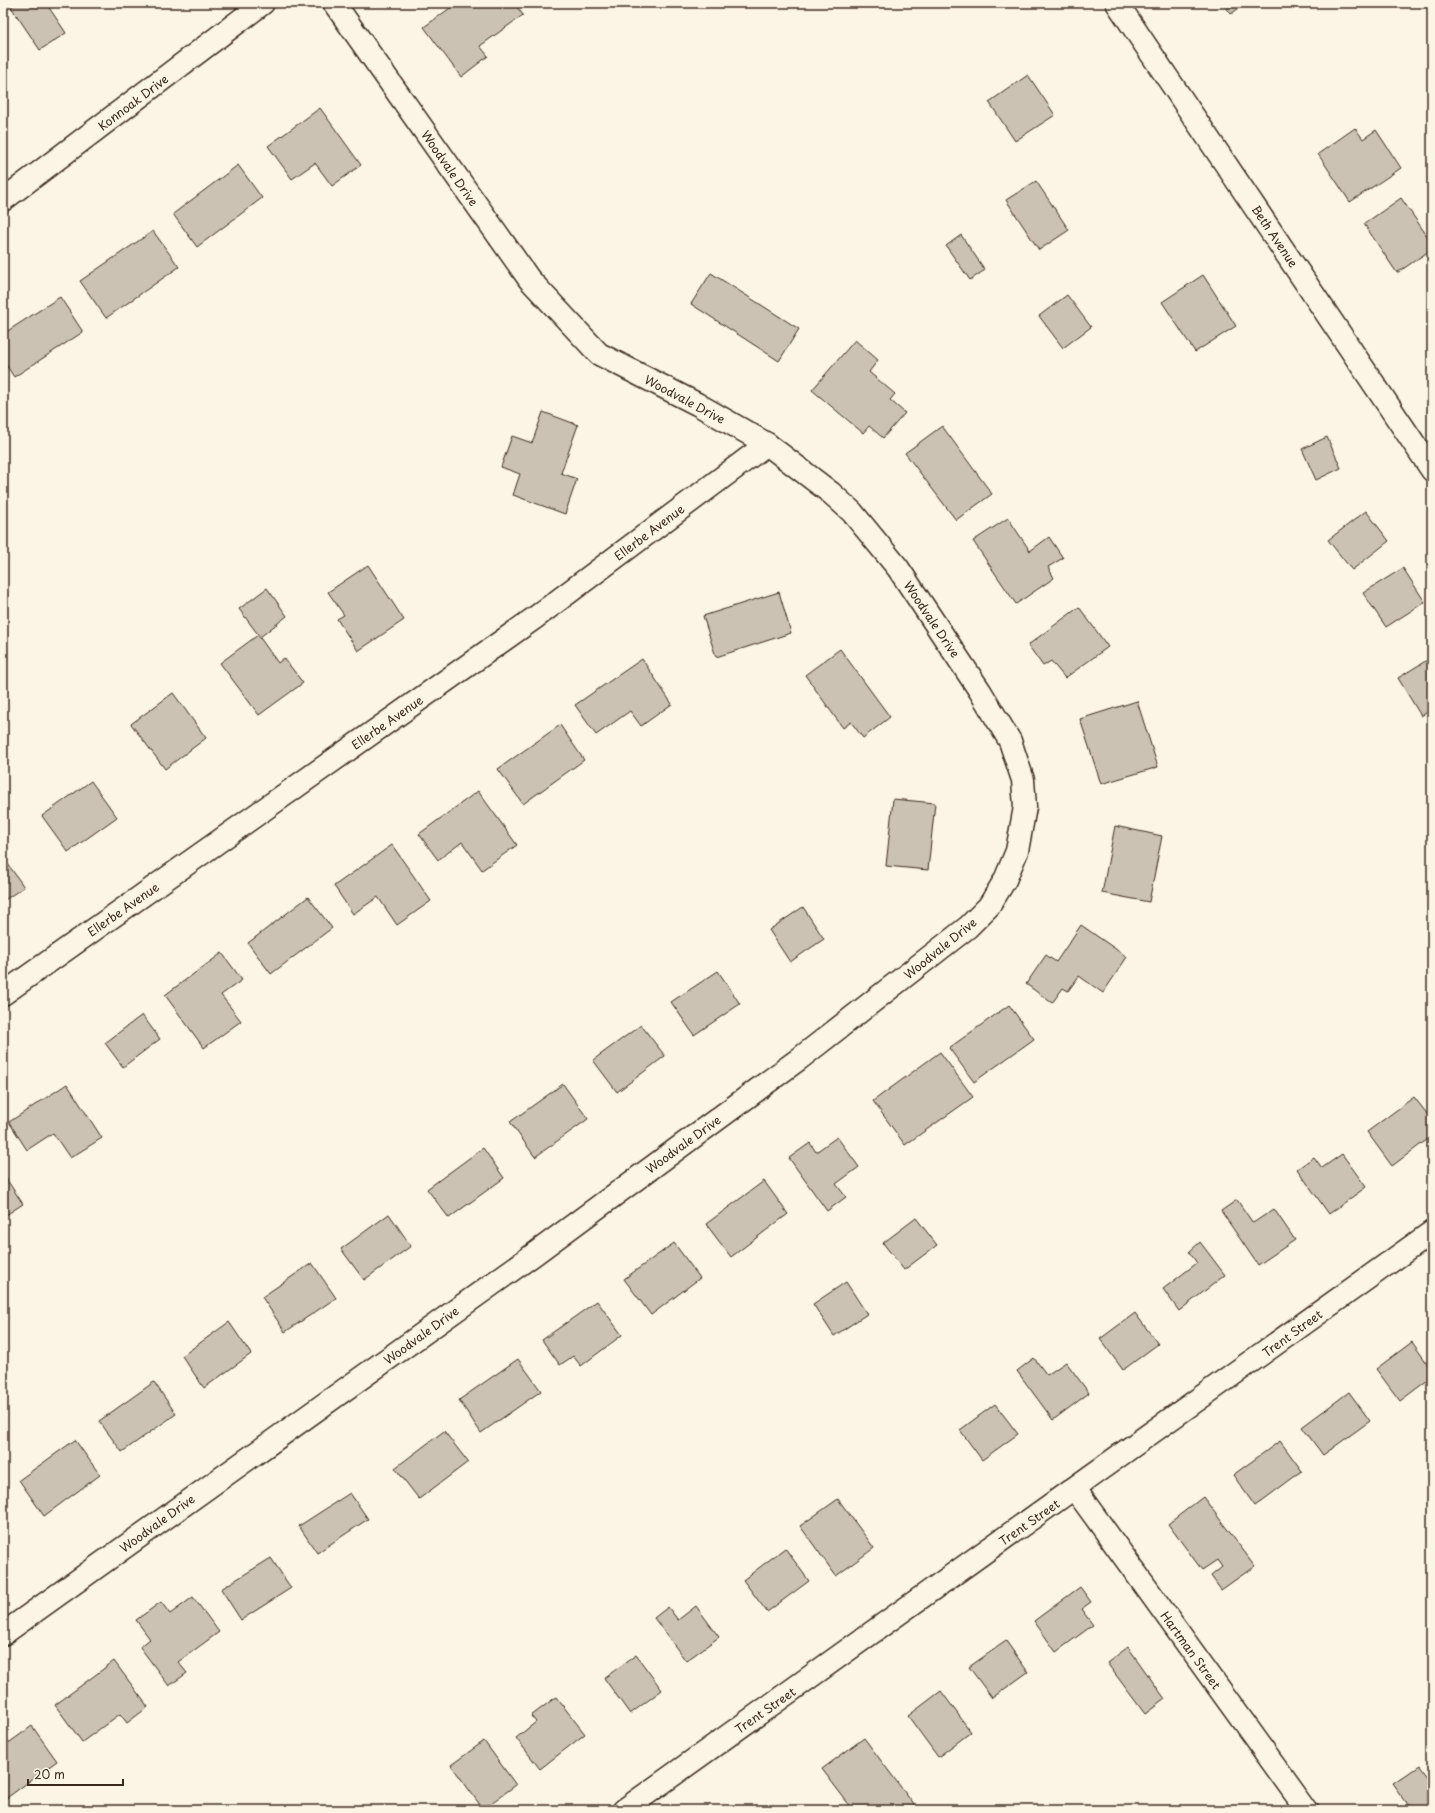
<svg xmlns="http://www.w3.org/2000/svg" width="1435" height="1813" viewBox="0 0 1435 1813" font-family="'Playpen Sans',sans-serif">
	<rect width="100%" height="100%" fill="#fcf5e5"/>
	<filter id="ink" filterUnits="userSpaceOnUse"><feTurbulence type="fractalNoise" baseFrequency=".025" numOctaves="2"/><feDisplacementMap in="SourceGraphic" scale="8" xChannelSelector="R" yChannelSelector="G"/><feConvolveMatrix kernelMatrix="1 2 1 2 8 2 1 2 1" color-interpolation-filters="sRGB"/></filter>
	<g filter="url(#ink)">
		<g fill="#ccc2b3" stroke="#3b2a1e">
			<polygon points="17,3 46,3 66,33 40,50 11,7"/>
			<polygon points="457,3 514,3 523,15 480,46 488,56 461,77 424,27"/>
			<polygon points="1223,3 1246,3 1231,14"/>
			<polygon points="1028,75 1055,115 1015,141 989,102"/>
			<polygon points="320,108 361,165 332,186 315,163 292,179 268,146"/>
			<polygon points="1355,128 1363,139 1376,130 1401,168 1350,202 1318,154"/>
			<polygon points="238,165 262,198 197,247 173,214"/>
			<polygon points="1036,181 1069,230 1039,250 1006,200"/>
			<polygon points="1401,198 1432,243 1432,249 1397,273 1364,224"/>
			<polygon points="153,231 179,267 106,318 80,281"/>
			<polygon points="961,235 985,270 970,280 946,246"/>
			<polygon points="711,273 799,329 779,361 691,304"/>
			<polygon points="1203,275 1236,326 1195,352 1162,302"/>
			<polygon points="1067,295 1091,327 1063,348 1039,316"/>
			<polygon points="60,297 83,332 14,377 3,360 3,334"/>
			<polygon points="855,340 878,360 869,372 895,394 890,400 905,413 883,438 869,426 863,433 812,390"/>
			<polygon points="543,412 578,425 561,473 577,479 565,514 513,495 520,474 501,467 512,436 532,443"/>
			<polygon points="942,426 992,494 956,520 905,453"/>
			<polygon points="1327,437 1341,468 1316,480 1302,449"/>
			<polygon points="1366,511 1389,541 1352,570 1328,540"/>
			<polygon points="1008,518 1030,551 1049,537 1063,558 1048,567 1054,578 1016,604 973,541"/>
			<polygon points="368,565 404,620 358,651 337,619 344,615 328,592"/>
			<polygon points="1403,568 1425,602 1386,627 1363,593"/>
			<polygon points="267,588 287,616 260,637 239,609"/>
			<polygon points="779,592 791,633 716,657 703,616"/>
			<polygon points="1079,607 1108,647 1065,678 1051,661 1043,666 1028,645"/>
			<polygon points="258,635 278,663 284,658 303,683 259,715 220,663"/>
			<polygon points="840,649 890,717 863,738 851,722 843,728 805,675"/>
			<polygon points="1432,657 1432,709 1421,716 1398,678"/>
			<polygon points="642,659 672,704 641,726 630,711 596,735 575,705"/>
			<polygon points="173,693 206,738 165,769 131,724"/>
			<polygon points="1137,701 1158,767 1101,784 1080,719"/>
			<polygon points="560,725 584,760 523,804 498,769"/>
			<polygon points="91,781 117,817 68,852 42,816"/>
			<polygon points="478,791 517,845 482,870 462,842 438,860 419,834"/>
			<polygon points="893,799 935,803 928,870 886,866"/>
			<polygon points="1115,826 1162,836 1149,902 1102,893"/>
			<polygon points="392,845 431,901 397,925 378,897 353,914 334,886"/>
			<polygon points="3,857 24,887 3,901"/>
			<polygon points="308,897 332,928 271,974 248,943"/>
			<polygon points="803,907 824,939 790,962 769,930"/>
			<polygon points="1081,925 1127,957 1103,993 1079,976 1068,991 1063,988 1052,1003 1026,984 1046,955 1056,962"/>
			<polygon points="222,953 242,980 221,995 241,1021 204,1048 165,995"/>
			<polygon points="718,971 740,1004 694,1035 671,1002"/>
			<polygon points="1009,1005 1034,1039 974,1082 949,1048"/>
			<polygon points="142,1015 160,1039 123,1067 105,1043"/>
			<polygon points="641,1025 665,1056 617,1092 593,1060"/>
			<polygon points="940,1052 973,1097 905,1145 873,1101"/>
			<polygon points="67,1084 102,1138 70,1158 53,1133 27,1150 9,1122"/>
			<polygon points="563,1084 588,1119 535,1157 510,1122"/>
			<polygon points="1414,1097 1432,1120 1432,1136 1392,1166 1367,1132"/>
			<polygon points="837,1137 859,1167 836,1184 846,1197 827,1211 789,1158 810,1143 816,1152"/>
			<polygon points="483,1148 504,1178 449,1218 427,1189"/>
			<polygon points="1342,1154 1366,1187 1329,1214 1297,1169 1314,1157 1322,1168"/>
			<polygon points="3,1174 23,1204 3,1217"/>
			<polygon points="764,1181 788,1214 731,1257 706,1224"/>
			<polygon points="1237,1200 1253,1223 1274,1209 1295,1240 1258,1265 1221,1211"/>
			<polygon points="389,1214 411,1246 364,1280 341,1249"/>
			<polygon points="916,1218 937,1245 904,1270 883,1243"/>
			<polygon points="1200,1242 1225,1275 1179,1311 1163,1289 1197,1263 1189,1252"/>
			<polygon points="674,1243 700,1278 651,1315 624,1279"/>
			<polygon points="312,1263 336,1298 285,1332 262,1297"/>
			<polygon points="846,1282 867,1314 834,1336 813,1304"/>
			<polygon points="597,1301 622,1335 581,1366 573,1356 560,1365 542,1340"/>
			<polygon points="1135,1313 1158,1344 1123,1370 1100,1339"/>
			<polygon points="229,1322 251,1354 204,1388 182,1356"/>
			<polygon points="1412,1342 1432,1370 1432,1377 1400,1401 1376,1369"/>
			<polygon points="1034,1358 1047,1375 1066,1362 1089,1393 1053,1420 1017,1371"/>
			<polygon points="518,1359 541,1391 481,1433 459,1400"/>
			<polygon points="154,1382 176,1414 122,1452 99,1421"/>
			<polygon points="1349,1392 1370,1421 1323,1455 1302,1427"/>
			<polygon points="995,1404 1018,1434 982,1460 960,1430"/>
			<polygon points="444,1431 468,1462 419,1499 395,1468"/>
			<polygon points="75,1440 100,1475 44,1516 19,1480"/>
			<polygon points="1280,1441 1302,1471 1255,1506 1233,1475"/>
			<polygon points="350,1493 368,1519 317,1553 299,1526"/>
			<polygon points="1203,1497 1255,1566 1221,1590 1211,1576 1222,1567 1217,1560 1202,1570 1168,1524"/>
			<polygon points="838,1499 874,1548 836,1576 800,1526"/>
			<polygon points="785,1548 809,1581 767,1612 743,1580"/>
			<polygon points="271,1558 291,1588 241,1620 221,1589"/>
			<polygon points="1080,1587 1091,1602 1081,1609 1093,1625 1056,1652 1034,1621"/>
			<polygon points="193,1597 219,1632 178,1662 187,1673 169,1686 140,1647 150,1639 136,1620 161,1602 170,1614"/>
			<polygon points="696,1606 719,1637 686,1661 654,1618 668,1607 678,1620"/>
			<polygon points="1006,1641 1028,1672 992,1698 969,1667"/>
			<polygon points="1128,1647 1165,1699 1145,1714 1107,1663"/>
			<polygon points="636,1655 662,1690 630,1714 604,1678"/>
			<polygon points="114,1661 148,1707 127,1723 120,1714 82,1742 55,1705"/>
			<polygon points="941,1691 971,1732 938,1757 908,1716"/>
			<polygon points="556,1697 585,1734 540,1769 516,1738 536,1722 531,1716"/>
			<polygon points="32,1726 57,1761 4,1800 3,1798 3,1747"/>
			<polygon points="864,1738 918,1810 853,1810 822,1769"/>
			<polygon points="484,1741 516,1785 483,1809 451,1765"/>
			<polygon points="1418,1768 1432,1787 1432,1810 1403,1810 1408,1806 1393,1785"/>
		</g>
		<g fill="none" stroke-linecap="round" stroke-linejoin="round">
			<g stroke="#3b2a1e" stroke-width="25">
				<g id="street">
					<polyline points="1117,3 1432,470"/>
					<polyline points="3,200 263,3"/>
					<polyline points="3,994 536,617 767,444"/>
					<polyline points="1075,1489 1307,1810"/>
					<polyline points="3,1634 533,1255 799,1059 968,927 989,906 1005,880 1017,851 1025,807 1023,780 1010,741 980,691 898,568 852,512 831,493 767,444 697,404 599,354 529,279 334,3"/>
					<polyline points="624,1810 1432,1232"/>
				</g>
			</g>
			<use href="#street" stroke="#fcf5e5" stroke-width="22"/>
		</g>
	</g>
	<g text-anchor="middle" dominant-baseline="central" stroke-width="3.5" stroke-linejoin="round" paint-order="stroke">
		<g font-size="12" fill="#3b2a1e" stroke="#fcf5e5">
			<text transform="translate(133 102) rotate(-37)">Konnoak Drive</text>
			<text transform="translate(450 168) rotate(55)">Woodvale Drive</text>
			<text transform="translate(1275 236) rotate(56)">Beth Avenue</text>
			<text transform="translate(685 399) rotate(28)">Woodvale Drive</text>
			<text transform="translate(649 532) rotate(-37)">Ellerbe Avenue</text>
			<text transform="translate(932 619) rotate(56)">Woodvale Drive</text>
			<text transform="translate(387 722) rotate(-35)">Ellerbe Avenue</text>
			<text transform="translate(123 909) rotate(-35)">Ellerbe Avenue</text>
			<text transform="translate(940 948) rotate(-39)">Woodvale Drive</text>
			<text transform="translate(683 1144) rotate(-36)">Woodvale Drive</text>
			<text transform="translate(1292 1333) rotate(-36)">Trent Street</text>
			<text transform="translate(421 1335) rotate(-36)">Woodvale Drive</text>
			<text transform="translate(1029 1522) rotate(-35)">Trent Street</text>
			<text transform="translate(157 1523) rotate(-36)">Woodvale Drive</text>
			<text transform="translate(1191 1650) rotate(54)">Hartman Street</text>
			<text transform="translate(765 1710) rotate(-35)">Trent Street</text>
		</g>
	</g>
	<rect width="1435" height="1813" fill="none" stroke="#fcf5e5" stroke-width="16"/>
	<rect x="8" y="8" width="1419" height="1797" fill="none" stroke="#3b2a1e" stroke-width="1.5" filter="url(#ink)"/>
	<path d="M28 1779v6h95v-6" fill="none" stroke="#3b2a1e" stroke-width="2"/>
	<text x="34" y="1779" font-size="12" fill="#3b2a1e" stroke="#fcf5e5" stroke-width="3" paint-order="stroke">20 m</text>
</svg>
